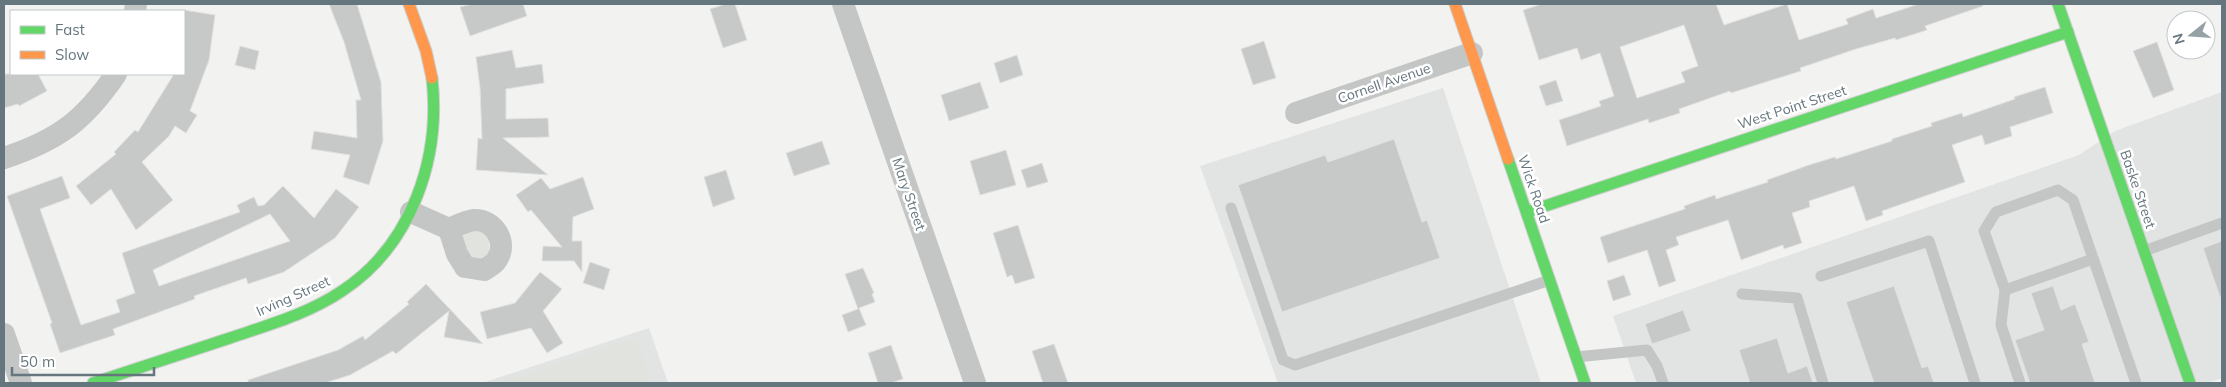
<svg xmlns="http://www.w3.org/2000/svg" width="2226" height="387" viewBox="0 0 2226 387" font-family="Mulish,sans-serif">
	<rect width="100%" height="100%" fill="#f2f2f1"/>
	<g fill="#e2e3e3">
		<polygon points="1443,88 1541,383 1278,383 1200,166"/>
		<polygon points="2222,92 2222,378 2208,383 1636,383 1613,316 2079,155 2115,131"/>
		<polygon points="649,328 668,383 482,383"/>
	</g>
	<g fill="#e1e4de">
		<polygon points="465,230 489,231 490,259 472,262 457,235"/>
		<polygon points="637,338 652,383 497,383"/>
	</g>
	<g fill="#c7c9c9" stroke="#e1e1e0" fill-rule="evenodd">
		<polygon points="329,4 357,4 381,82 383,141 369,185 343,177 350,155 311,149 314,131 357,138 356,100 361,100 344,42"/>
		<polygon points="473,4 523,4 527,16 470,36 460,7"/>
		<polygon points="726,4 735,4 747,40 723,48 710,9"/>
		<path d="M1542 4H1716L1724 25 1787 4 1799 40 1848 24 1846 19 1873 9 1876 18 1919 4H1982L1983 6 1925 26 1927 30 1896 40 1895 38 1856 49 1800 68 1801 71 1731 93 1730 91 1679 109 1680 113 1649 123 1648 119 1567 146 1559 120 1601 106 1599 101 1614 96 1600 53 1581 60 1577 48 1539 60 1523 10ZM1684 25 1698 66 1681 72 1685 82 1637 98 1620 47Z"/>
		<polygon points="184,10 215,15 209,60 190,111 197,115 186,133 175,126 169,136 142,162 173,200 136,230 111,189 91,205 76,186 116,154 114,152 135,130 138,132 174,74 184,74"/>
		<polygon points="1264,41 1276,78 1253,85 1241,49"/>
		<polygon points="2157,42 2174,90 2153,98 2133,51"/>
		<polygon points="240,46 259,51 255,70 235,65"/>
		<polygon points="512,50 516,68 542,64 544,83 506,89 506,119 548,118 549,137 503,138 548,175 476,170 478,138 482,139 480,88 476,57"/>
		<polygon points="1017,55 1023,75 1000,83 994,63"/>
		<polygon points="4,74 38,74 47,91 19,106 18,104 4,108"/>
		<polygon points="1556,80 1563,101 1546,106 1539,86"/>
		<polygon points="980,82 989,108 949,121 941,95"/>
		<polygon points="2045,87 2053,113 2010,127 2012,136 1985,145 1982,135 1952,145 1965,182 1882,211 1883,215 1866,221 1854,186 1809,201 1810,207 1792,213 1802,243 1784,249 1783,245 1741,260 1728,220 1676,237 1679,245 1666,250 1676,281 1659,287 1647,250 1608,263 1600,237 1685,209 1684,206 1715,195 1716,199 1768,182 1767,180 1809,165 1835,157 1836,159 1892,141 1892,139 1932,126 1931,123 1962,113 1963,117 2015,99 2014,97"/>
		<polygon points="1394,139 1422,222 1427,220 1440,258 1282,312 1238,185 1325,155 1328,162"/>
		<polygon points="822,141 830,164 794,176 786,153"/>
		<polygon points="1006,150 1016,185 980,195 970,161"/>
		<polygon points="1042,163 1048,182 1027,188 1021,170"/>
		<polygon points="726,170 735,199 713,207 704,177"/>
		<path d="M62 176 70 198 40 209 81 325 120 312 116 300 135 293 122 253 240 212 237 205 254 197 258 206 264 205 283 186 314 218 336 189 359 207 335 238 284 272 248 284 246 278 194 296 195 299 113 329 115 335 60 353 50 324 52 323 7 196ZM270 214 290 241 159 286 153 270Z"/>
		<polygon points="583,177 594,209 573,217 572,241 582,241 582,272 574,261 542,261 543,246 562,247 531,210 528,212 516,195 541,178 550,189"/>
		<polygon points="1018,225 1035,278 1015,284 1012,275 1007,277 993,233"/>
		<polygon points="2222,241 2222,297 2220,297 2203,248"/>
		<polygon points="590,262 610,269 604,290 583,283"/>
		<polygon points="863,268 874,293 872,294 875,302 859,308 866,325 848,332 842,315 858,309 845,274"/>
		<polygon points="540,272 562,289 543,311 563,343 547,353 531,328 487,339 480,312 515,303"/>
		<polygon points="1624,275 1631,295 1613,301 1607,281"/>
		<polygon points="426,284 483,344 444,337 449,311 396,354 393,351 350,375 325,383 248,383 248,380 338,350 363,336 365,340 409,304 407,302"/>
		<polygon points="1894,286 1922,368 1928,366 1934,383 1874,383 1846,302"/>
		<polygon points="2053,286 2061,310 2075,304 2089,342 2082,344 2095,383 2030,383 2015,340 2044,330 2031,293"/>
		<polygon points="1683,310 1691,331 1652,344 1645,324"/>
		<polygon points="1777,338 1788,373 1807,366 1813,383 1750,383 1739,350"/>
		<polygon points="1054,344 1068,383 1043,383 1032,351"/>
		<polygon points="891,345 903,379 891,383 878,383 868,353"/>
	</g>
	<g fill="none" stroke-linecap="round" stroke-linejoin="round">
		<g stroke="#cecfcf" stroke-width="13">
			<g id="fast">
				<polyline points="2058,4 2190,383"/>
				<polyline points="1508,159 1585,383"/>
				<polyline points="1527,212 2068,32"/>
				<path d="M93 383C139 368 184 353 230 338 268 325 308 314 342 291 412 245 441 158 432 78"/>
			</g>
		</g>
		<g stroke="#cecfcf" stroke-width="13">
			<g id="slow">
				<polyline points="409,4 426,51 432,78"/>
				<polyline points="1455,4 1508,159"/>
			</g>
		</g>
		<g stroke="#c4c6c6" stroke-width="11">
			<polyline points="1231,208 1283,360 1295,365 1550,280"/>
			<polyline points="2144,251 2222,223"/>
			<polyline points="1821,276 1929,241 1975,383"/>
			<polyline points="2005,290 2093,259"/>
			<polyline points="1742,294 1797,298 1823,383"/>
			<polyline points="1576,357 1647,350 1657,366 1663,383"/>
			<polyline points="2020,383 2001,325 2005,290 1984,231 1996,212 2058,190 2073,200 2136,383"/>
		</g>
		<g stroke="#c4c6c6" stroke-width="22">
			<polyline points="843,4 975,383"/>
			<polyline points="135,11 136,4"/>
			<polyline points="1296,113 1472,53"/>
			<path d="M4 158C58 140 84 121 116 74"/>
			<path d="M411 212 449 229C456 226 466 221 474 220 495 219 509 244 496 261 493 265 487 268 484 270L465 267 457 254 449 229"/>
			<polyline points="4,334 21,383"/>
		</g>
		<use href="#fast" stroke="#63d668" stroke-width="11"/>
		<use href="#slow" stroke="#ff974d" stroke-width="11"/>
	</g>
	<g text-anchor="middle" dominant-baseline="central" stroke-width="5" stroke-linejoin="round" paint-order="stroke">
		<g font-size="14" fill="#65767e" stroke="#fff">
			<text transform="translate(1384 83) rotate(-19)">Cornell Avenue</text>
			<text transform="translate(1792 107) rotate(-18)">West Point Street</text>
			<text transform="translate(1534 189) rotate(71)">Wick Road</text>
			<text transform="translate(2138 189) rotate(71)">Baske Street</text>
			<text transform="translate(909 194) rotate(71)">Mary Street</text>
			<text transform="translate(293 296) rotate(-24)">Irving Street</text>
		</g>
	</g>
	<rect width="2226" height="387" fill="none" stroke="#65767e" stroke-width="10"/>
	<rect x="10" y="10" width="175" height="65" fill="#ffffff" stroke="#c1c8cb"/>
	<rect x="20" y="26" width="25" height="8" fill="#63d668" stroke="#c1c8cb"/>
	<text x="55" y="35" font-size="15" fill="#65767e">Fast</text>
	<rect x="20" y="51" width="25" height="8" fill="#ff974d" stroke="#c1c8cb"/>
	<text x="55" y="60" font-size="15" fill="#65767e">Slow</text>
	<g transform="translate(2191 35) rotate(253)"><circle r="24" fill="#ffffff" stroke="#c1c8cb"/>
	<path d="M0-4L9 19L0 12L-9 19Z" fill="#96a1a6"/>
	<text y="-8" font-size="14" font-weight="bold" text-anchor="middle" fill="#65767e">N</text>
	</g>
	<path d="M12 367v8h142v-8" fill="none" stroke="#65767e" stroke-width="2.5"/>
	<text x="20" y="367" font-size="15" fill="#65767e" stroke="#ffffff" stroke-width="4" paint-order="stroke">50 m</text>
</svg>
